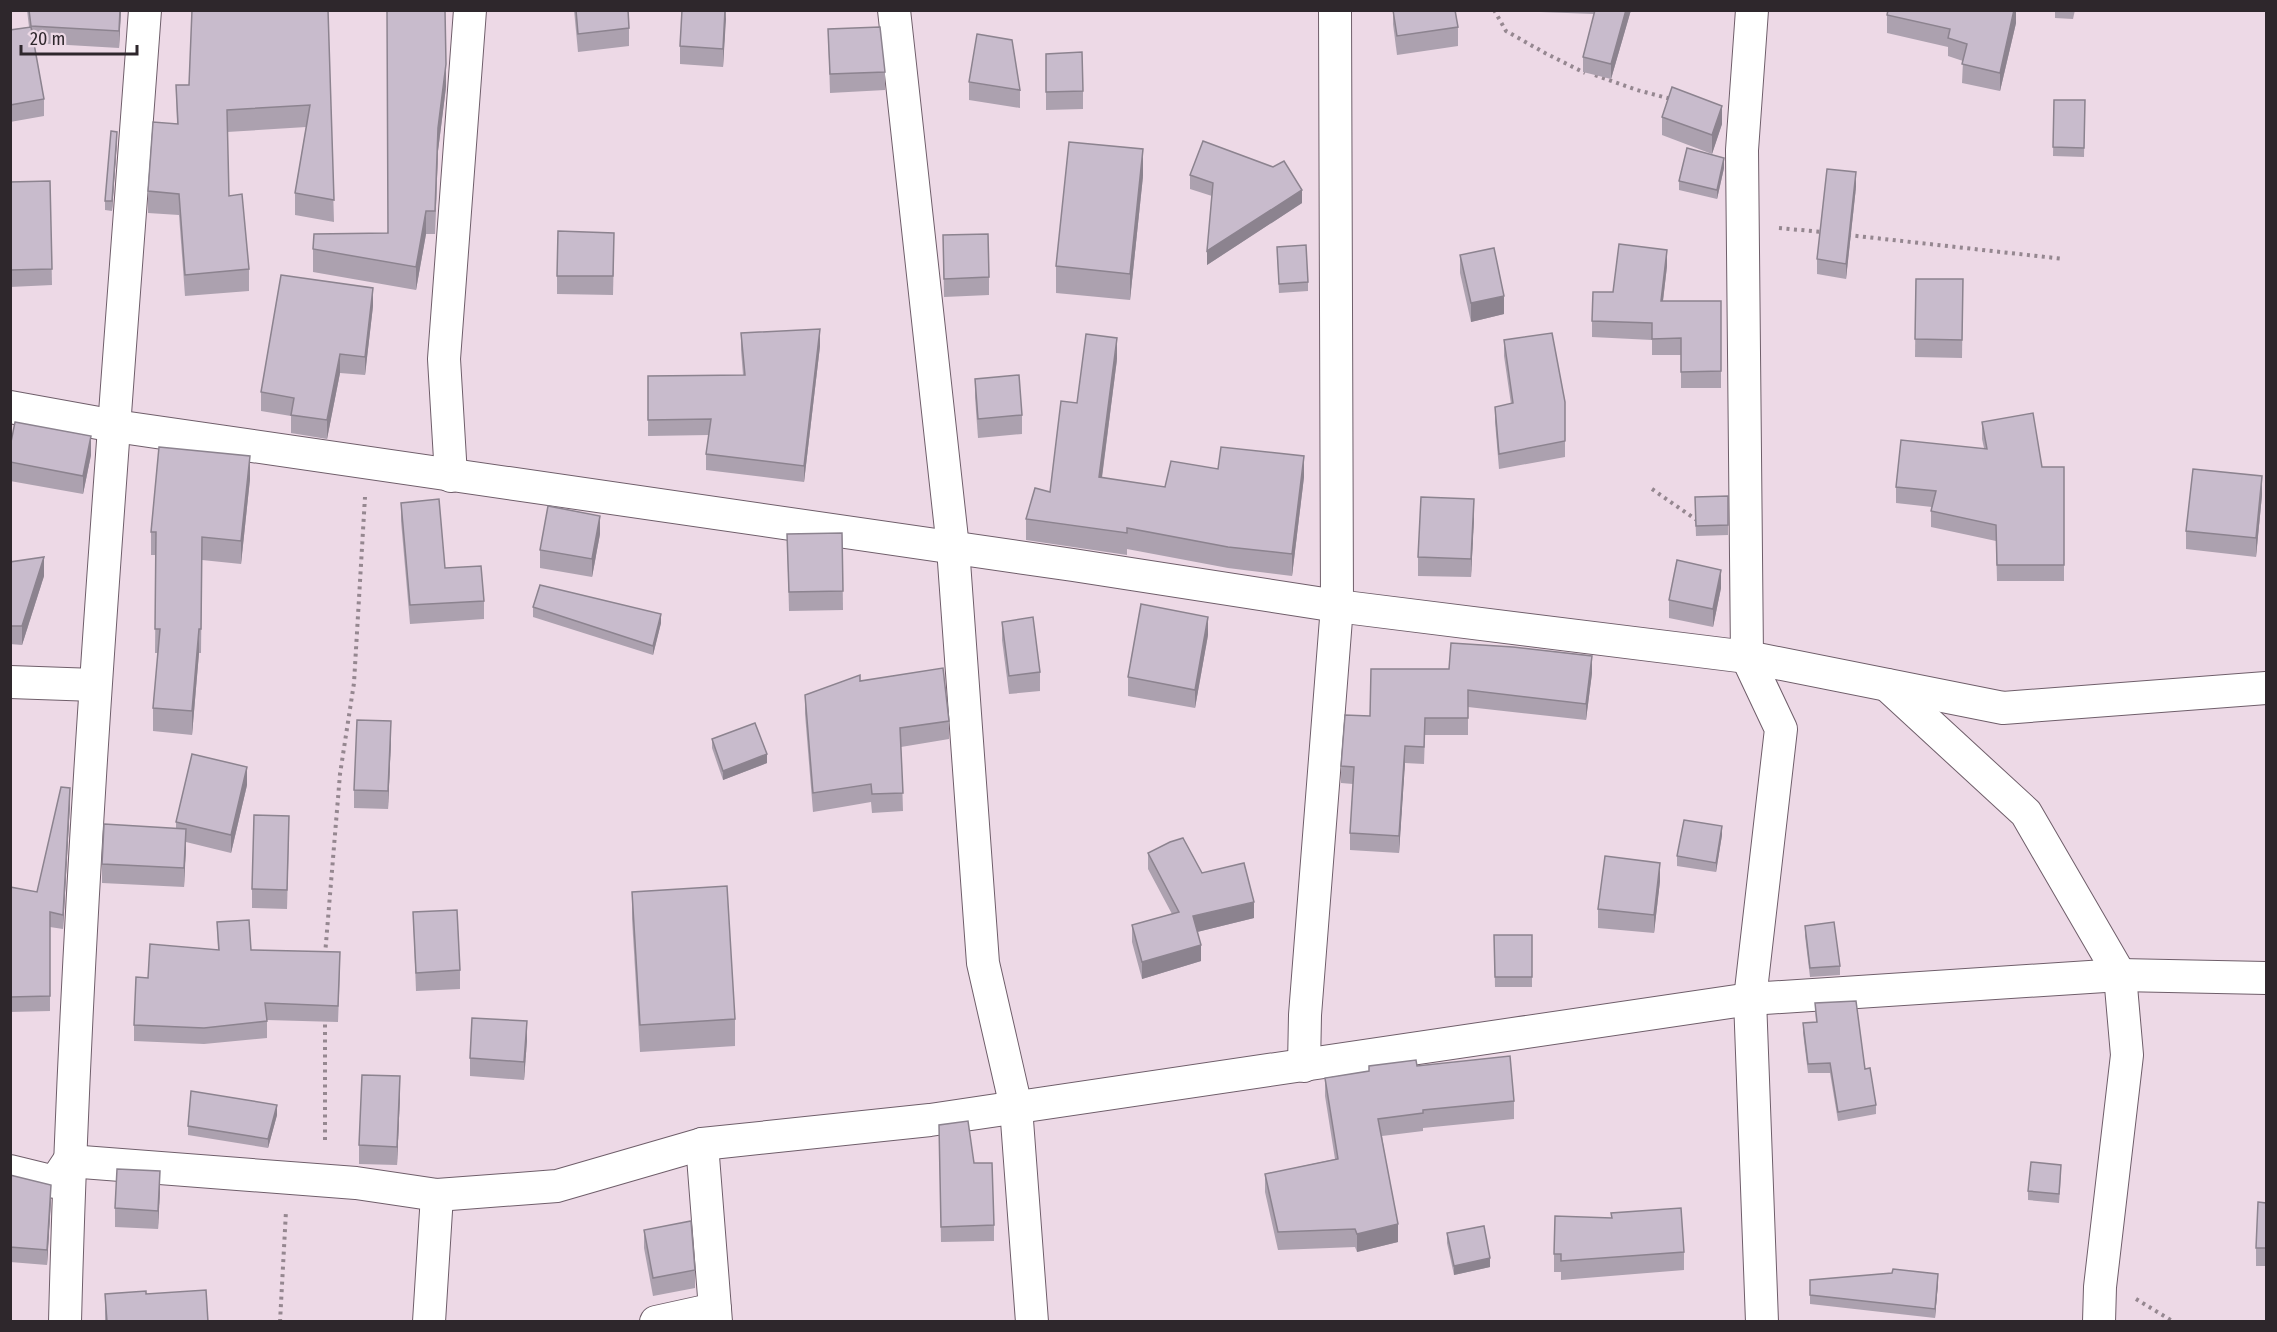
<svg xmlns="http://www.w3.org/2000/svg" width="2277" height="1332" viewBox="0 0 2277 1332" font-family="'Fira Sans Condensed',sans-serif">
	<rect width="100%" height="100%" fill="#edd9e6"/>
	<g fill="none" stroke-linecap="round" stroke-linejoin="round">
		<g stroke="#6f5e6a" stroke-width="34">
			<g id="street">
				<polyline points="894,10 953,548 983,963 1016,1107 1032,1322"/>
				<polyline points="1752,10 1742,150 1747,657 1781,729 1750,999 1762,1322"/>
				<polyline points="10,407 115,426 1073,565 1337,606 1747,657 2003,708 2266,688"/>
				<polyline points="451,476 444,359 470,10"/>
				<polyline points="10,682 95,685"/>
				<polyline points="1887,685 2026,813 2120,975 2127,1055 2100,1287 2099,1322"/>
				<polyline points="1304,1066 1305,1015 1337,606 1335,10"/>
				<polyline points="702,1144 716,1322"/>
				<polyline points="10,1171 55,1182 69,1161 356,1183 437,1195 557,1186 702,1144 930,1120 1750,999 2120,975 2266,978"/>
				<path d="M65 1322C76 884 113 447 145 10"/>
				<polyline points="429,1322 437,1195"/>
				<polyline points="656,1322 715,1309"/>
			</g>
		</g>
		<g stroke="#958790" stroke-width="4" stroke-dasharray="3 4.5" stroke-linecap="butt">
			<polyline points="1494,10 1506,31 1545,53 1585,73"/>
			<polyline points="1595,75 1637,90 1671,99"/>
			<polyline points="1779,228 1822,232"/>
			<polyline points="1848,235 2064,259"/>
			<polyline points="1652,489 1698,521"/>
			<polyline points="325,955 340,774 354,683 365,497"/>
			<polyline points="325,1017 325,1144"/>
			<polyline points="2136,1299 2174,1322"/>
			<polyline points="280,1322 286,1211"/>
		</g>
		<use href="#street" stroke="#fff" stroke-width="32"/>
	</g>
	<g fill="#aca1af">
		<polygon points="27,10 121,10 119,48 34,43 44,99 44,116 10,122 10,30 29,27"/>
		<polygon points="328,10 334,222 295,215 295,193 306,127 227,132 229,196 249,269 249,291 185,296 179,215 148,213 148,191 177,124 176,85 189,85"/>
		<polygon points="574,10 628,10 629,28 629,46 578,52"/>
		<polygon points="726,10 723,67 680,64 680,46"/>
		<polygon points="1393,10 1455,10 1458,27 1458,46 1397,55 1393,24"/>
		<polygon points="1540,10 1631,10 1611,79 1583,72 1583,57 1594,14 1540,12"/>
		<polygon points="2016,10 2016,23 2000,91 1962,83 1963,61 1948,56 1948,47 1887,33 1887,15"/>
		<polygon points="2055,10 2075,10 2073,19 2055,18"/>
		<polygon points="828,29 885,72 885,90 830,93"/>
		<polygon points="1046,54 1083,91 1083,109 1046,110"/>
		<polygon points="969,82 1020,90 1020,108 969,100"/>
		<polygon points="446,87 438,151 435,234 426,234 416,290 313,272 313,249 387,233"/>
		<polygon points="2054,100 2085,100 2084,157 2053,156"/>
		<polygon points="1662,117 1722,124 1712,154 1662,135"/>
		<polygon points="117,141 112,211 105,210 105,201"/>
		<polygon points="1724,168 1717,199 1679,190 1679,181"/>
		<polygon points="1190,175 1302,203 1207,265 1212,196 1190,189"/>
		<polygon points="1143,176 1130,300 1056,293 1056,266"/>
		<polygon points="50,181 52,285 10,287 10,182"/>
		<polygon points="1856,187 1846,279 1817,274 1817,259"/>
		<polygon points="943,235 989,277 989,295 944,297"/>
		<polygon points="1277,247 1308,282 1308,291 1279,293"/>
		<polygon points="614,251 613,295 557,294 557,276"/>
		<polygon points="1460,255 1504,314 1471,322 1460,273"/>
		<polygon points="1667,266 1663,301 1721,301 1721,388 1681,388 1681,355 1652,355 1652,340 1592,337 1592,321 1613,292"/>
		<polygon points="1916,279 1963,279 1962,358 1915,357"/>
		<polygon points="373,306 365,375 340,373 327,439 291,433 291,416 261,411 261,392"/>
		<polygon points="741,333 820,346 804,482 706,470 706,454 709,435 648,436 648,376 743,375 741,350"/>
		<polygon points="1504,340 1565,402 1565,457 1499,469 1495,422 1495,407 1511,404 1504,356"/>
		<polygon points="1117,359 1102,478 1165,487 1218,469 1304,477 1292,576 1228,568 1127,549 1127,555 1026,540 1026,519 1050,492"/>
		<polygon points="975,379 1022,415 1022,434 978,438 975,397"/>
		<polygon points="1982,422 2042,467 2064,467 2064,581 1997,581 1996,541 1931,527 1931,511 1932,507 1896,503 1896,487 1984,448 1982,439"/>
		<polygon points="10,447 91,455 83,494 10,481"/>
		<polygon points="250,479 241,564 202,560 201,653 199,653 192,735 153,731 153,708 158,653 155,653 156,555 151,555 151,532"/>
		<polygon points="2262,495 2256,557 2186,549 2186,531"/>
		<polygon points="1728,496 1728,535 1696,536 1695,506"/>
		<polygon points="401,503 445,568 484,601 484,619 410,624 401,521"/>
		<polygon points="1474,518 1471,577 1418,576 1418,557"/>
		<polygon points="842,533 843,610 789,611 787,534"/>
		<polygon points="600,534 592,577 540,568 540,550"/>
		<polygon points="10,562 44,576 22,645 10,644"/>
		<polygon points="1721,588 1713,627 1669,618 1669,600"/>
		<polygon points="533,607 661,623 653,655 533,617"/>
		<polygon points="1002,622 1040,672 1040,691 1009,694 1002,640"/>
		<polygon points="1208,635 1195,708 1128,696 1128,677"/>
		<polygon points="1371,669 1592,673 1586,720 1468,707 1468,735 1425,735 1424,764 1405,763 1399,853 1350,850 1350,833 1353,784 1341,783 1341,766 1370,716"/>
		<polygon points="860,681 949,721 949,739 901,747 903,811 872,813 871,802 813,812 805,714 805,695"/>
		<polygon points="712,739 767,763 723,780 712,748"/>
		<polygon points="391,740 388,809 354,808 354,790"/>
		<polygon points="247,785 231,853 186,842 184,887 102,883 102,864 176,828 176,822"/>
		<polygon points="70,803 63,929 50,927 50,1011 10,1012 10,887 37,892"/>
		<polygon points="289,835 287,909 252,908 252,889"/>
		<polygon points="1722,835 1716,872 1677,866 1677,856"/>
		<polygon points="1148,853 1202,873 1254,918 1197,932 1201,961 1142,979 1132,942 1132,925 1172,914 1148,869"/>
		<polygon points="1660,881 1654,933 1598,928 1598,909"/>
		<polygon points="632,892 735,1019 735,1046 640,1052 632,919"/>
		<polygon points="413,912 460,970 460,989 416,991"/>
		<polygon points="217,922 251,950 340,969 338,1022 267,1020 267,1038 204,1044 134,1041 134,1025 148,978 218,950"/>
		<polygon points="1805,926 1840,966 1840,975 1810,977 1805,936"/>
		<polygon points="1494,935 1532,935 1532,987 1495,987"/>
		<polygon points="1815,1003 1865,1069 1876,1105 1876,1114 1838,1121 1830,1073 1808,1073 1803,1033 1803,1023 1816,1022"/>
		<polygon points="527,1040 524,1080 470,1076 470,1058"/>
		<polygon points="1369,1066 1417,1066 1514,1101 1514,1119 1423,1128 1423,1131 1382,1136 1398,1242 1357,1252 1355,1247 1278,1250 1265,1192 1265,1174 1335,1159 1325,1096 1325,1078 1369,1071"/>
		<polygon points="400,1095 397,1165 359,1164 359,1145"/>
		<polygon points="277,1115 268,1148 188,1135 188,1126"/>
		<polygon points="939,1125 974,1163 994,1225 994,1241 941,1242"/>
		<polygon points="2061,1174 2059,1203 2028,1200 2028,1191"/>
		<polygon points="10,1175 51,1200 47,1265 10,1262"/>
		<polygon points="160,1189 158,1229 115,1227 115,1208"/>
		<polygon points="2266,1203 2266,1266 2256,1266 2256,1248"/>
		<polygon points="644,1230 695,1270 695,1288 653,1296 644,1248"/>
		<polygon points="1447,1233 1490,1267 1454,1275 1447,1243"/>
		<polygon points="1684,1252 1684,1270 1561,1280 1561,1272 1554,1272 1554,1254"/>
		<polygon points="1810,1280 1938,1283 1935,1318 1810,1304"/>
		<polygon points="105,1294 146,1294 208,1322 105,1322"/>
	</g>
	<g fill="#8c838f">
		<polygon points="120,10 121,10 119,48 119,31"/>
		<polygon points="725,10 726,19 723,67 723,49"/>
		<polygon points="1626,10 1631,10 1611,79 1611,64"/>
		<polygon points="2014,10 2016,10 2016,23 2000,91 2000,73"/>
		<polygon points="446,64 446,87 438,151 435,234 438,128"/>
		<polygon points="1722,106 1722,124 1712,154 1712,135"/>
		<polygon points="117,132 117,141 112,211 112,201"/>
		<polygon points="1143,149 1143,176 1130,300 1130,274"/>
		<polygon points="1724,158 1724,168 1717,199 1717,190"/>
		<polygon points="1856,172 1856,187 1846,279 1846,264"/>
		<polygon points="1302,190 1302,203 1207,265 1207,251"/>
		<polygon points="426,211 426,234 416,290 416,267"/>
		<polygon points="1667,250 1667,266 1661,317 1661,301"/>
		<polygon points="373,288 373,306 365,375 365,357"/>
		<polygon points="1504,296 1504,314 1471,322 1471,303"/>
		<polygon points="820,329 820,346 804,482 804,466"/>
		<polygon points="1117,338 1117,359 1099,499 1099,477"/>
		<polygon points="340,354 340,373 327,439 327,420"/>
		<polygon points="91,436 91,455 83,494 83,476"/>
		<polygon points="250,456 250,479 241,564 241,541"/>
		<polygon points="1304,456 1304,477 1292,576 1292,554"/>
		<polygon points="2262,476 2262,495 2256,557 2256,538"/>
		<polygon points="1474,499 1474,518 1471,577 1471,559"/>
		<polygon points="600,516 600,534 592,577 592,559"/>
		<polygon points="44,557 44,576 22,645 22,626"/>
		<polygon points="1721,570 1721,588 1713,627 1713,609"/>
		<polygon points="661,614 661,623 653,655 653,646"/>
		<polygon points="1208,617 1208,635 1195,708 1195,690"/>
		<polygon points="199,629 199,653 192,735 192,711"/>
		<polygon points="1592,656 1592,673 1586,720 1586,704"/>
		<polygon points="391,721 391,740 388,809 388,791"/>
		<polygon points="1405,746 1405,763 1399,853 1399,836"/>
		<polygon points="767,754 767,763 723,780 723,771"/>
		<polygon points="247,767 247,785 231,853 231,835"/>
		<polygon points="70,788 70,803 63,929 63,915"/>
		<polygon points="1722,826 1722,835 1716,872 1716,863"/>
		<polygon points="186,829 186,847 184,887 184,868"/>
		<polygon points="1660,863 1660,881 1654,933 1654,915"/>
		<polygon points="1254,902 1254,918 1193,933 1193,916"/>
		<polygon points="1201,945 1201,961 1142,979 1142,962"/>
		<polygon points="527,1021 527,1040 524,1080 524,1062"/>
		<polygon points="400,1076 400,1095 397,1165 397,1147"/>
		<polygon points="277,1105 277,1115 268,1148 268,1139"/>
		<polygon points="160,1171 160,1189 158,1229 158,1211"/>
		<polygon points="51,1185 51,1200 47,1265 47,1250"/>
		<polygon points="1398,1224 1398,1242 1357,1252 1357,1234"/>
		<polygon points="1490,1258 1490,1267 1454,1275 1454,1266"/>
		<polygon points="1938,1274 1938,1283 1935,1318 1935,1309"/>
	</g>
	<g fill="#c8bbcc" stroke="#8c838f" stroke-width="1.5">
		<polygon points="29,10 120,10 119,31 31,26"/>
		<polygon points="192,10 328,10 334,200 295,193 310,105 227,110 229,196 242,194 249,269 185,275 179,194 148,191 153,122 178,124 176,85 189,85"/>
		<polygon points="387,10 445,10 446,64 438,128 435,211 426,211 416,267 313,249 314,234 388,233"/>
		<polygon points="576,10 628,10 629,28 578,34"/>
		<polygon points="682,10 725,10 723,49 680,46"/>
		<polygon points="1393,10 1455,10 1458,27 1397,36"/>
		<polygon points="1595,10 1626,10 1611,64 1583,57"/>
		<polygon points="1888,10 2014,10 2000,73 1962,64 1967,44 1948,38 1950,29 1887,15"/>
		<polygon points="31,27 44,99 10,105 10,30"/>
		<polygon points="880,27 885,72 830,74 828,29"/>
		<polygon points="977,34 1012,40 1020,90 969,82"/>
		<polygon points="1082,52 1083,91 1046,92 1046,54"/>
		<polygon points="1672,87 1722,106 1712,135 1662,117"/>
		<polygon points="2054,100 2085,100 2084,148 2053,147"/>
		<polygon points="111,131 117,132 112,201 105,201"/>
		<polygon points="1203,141 1273,167 1284,161 1302,190 1207,251 1213,183 1190,175"/>
		<polygon points="1069,142 1143,149 1130,274 1056,266"/>
		<polygon points="1687,148 1724,158 1717,190 1679,181"/>
		<polygon points="1827,169 1856,172 1846,264 1817,259"/>
		<polygon points="50,181 52,269 10,270 10,182"/>
		<polygon points="558,231 614,233 613,276 557,276"/>
		<polygon points="988,234 989,277 944,279 943,235"/>
		<polygon points="1619,244 1667,250 1661,301 1721,301 1721,371 1681,372 1681,338 1652,339 1652,323 1592,321 1593,292 1613,292"/>
		<polygon points="1306,245 1308,282 1279,284 1277,247"/>
		<polygon points="1494,248 1504,296 1471,303 1460,255"/>
		<polygon points="281,275 373,288 365,357 340,354 327,420 291,415 294,398 261,392"/>
		<polygon points="1916,279 1963,279 1962,340 1915,339"/>
		<polygon points="820,329 804,466 706,454 711,419 648,420 648,376 745,375 741,333"/>
		<polygon points="1552,333 1565,402 1565,441 1499,454 1495,407 1513,403 1504,340"/>
		<polygon points="1086,334 1117,338 1099,477 1165,487 1171,461 1218,469 1221,447 1304,456 1292,554 1228,547 1127,528 1127,533 1026,519 1035,488 1050,492 1061,401 1077,403"/>
		<polygon points="1019,375 1022,415 978,419 975,379"/>
		<polygon points="2033,413 2042,467 2064,467 2064,565 1997,565 1996,525 1931,511 1936,491 1896,487 1901,440 1987,449 1982,422"/>
		<polygon points="15,422 91,436 83,476 10,462 10,447"/>
		<polygon points="159,447 250,456 241,541 202,537 201,629 199,629 192,711 153,708 160,629 155,629 156,532 151,532"/>
		<polygon points="2193,469 2262,476 2256,538 2186,531"/>
		<polygon points="1728,496 1728,525 1696,526 1695,497"/>
		<polygon points="1421,497 1474,499 1471,559 1418,557"/>
		<polygon points="439,499 445,568 481,566 484,601 410,605 401,503"/>
		<polygon points="548,506 600,516 592,559 540,550"/>
		<polygon points="842,533 843,591 789,592 787,534"/>
		<polygon points="44,557 22,626 10,626 10,562"/>
		<polygon points="1677,560 1721,570 1713,609 1669,600"/>
		<polygon points="540,585 661,614 653,646 533,607"/>
		<polygon points="1141,604 1208,617 1195,690 1128,677"/>
		<polygon points="1033,617 1040,672 1009,676 1002,622"/>
		<polygon points="1451,643 1513,647 1592,656 1586,704 1468,690 1468,718 1425,718 1424,747 1405,746 1399,836 1350,833 1354,767 1341,766 1345,715 1370,716 1371,669 1449,669"/>
		<polygon points="943,668 949,721 900,728 903,793 872,794 871,784 813,793 805,695 860,675 860,681"/>
		<polygon points="357,720 391,721 388,791 354,790"/>
		<polygon points="755,723 767,754 723,771 712,739"/>
		<polygon points="192,754 247,767 231,835 176,822"/>
		<polygon points="61,787 70,788 63,915 50,912 50,996 10,997 10,887 37,892"/>
		<polygon points="254,815 289,816 287,890 252,889"/>
		<polygon points="1684,820 1722,826 1716,863 1677,856"/>
		<polygon points="104,824 186,829 184,868 102,864"/>
		<polygon points="1183,838 1202,873 1244,863 1254,902 1193,916 1201,945 1142,962 1132,925 1179,912 1148,853 1170,842"/>
		<polygon points="1605,856 1660,863 1654,915 1598,909"/>
		<polygon points="727,886 735,1019 640,1025 632,892"/>
		<polygon points="457,910 460,970 416,973 413,912"/>
		<polygon points="249,920 251,950 340,952 338,1006 265,1003 267,1021 204,1028 134,1025 136,977 148,978 150,944 219,950 217,922"/>
		<polygon points="1834,922 1840,966 1810,968 1805,926"/>
		<polygon points="1494,935 1532,935 1532,977 1495,977"/>
		<polygon points="1856,1001 1865,1069 1870,1068 1876,1105 1838,1112 1830,1063 1808,1064 1803,1023 1817,1022 1815,1003"/>
		<polygon points="472,1018 527,1021 524,1062 470,1058"/>
		<polygon points="1510,1056 1514,1101 1423,1110 1423,1113 1378,1119 1398,1224 1357,1234 1355,1229 1278,1232 1265,1174 1338,1159 1325,1078 1369,1071 1369,1066 1416,1060 1417,1066"/>
		<polygon points="362,1075 400,1076 397,1147 359,1145"/>
		<polygon points="191,1091 277,1105 268,1139 188,1126"/>
		<polygon points="968,1121 974,1163 992,1163 994,1225 941,1227 939,1125"/>
		<polygon points="2031,1162 2061,1165 2059,1194 2028,1191"/>
		<polygon points="117,1169 160,1171 158,1211 115,1208"/>
		<polygon points="10,1175 51,1185 47,1250 10,1247"/>
		<polygon points="2258,1202 2266,1203 2266,1248 2256,1248"/>
		<polygon points="1681,1208 1684,1252 1561,1261 1561,1254 1554,1254 1555,1216 1612,1218 1611,1213"/>
		<polygon points="691,1221 695,1270 653,1278 644,1230"/>
		<polygon points="1484,1226 1490,1258 1454,1266 1447,1233"/>
		<polygon points="1893,1269 1938,1274 1935,1309 1810,1295 1810,1280 1892,1273"/>
		<polygon points="206,1290 208,1322 107,1322 105,1294 146,1291 146,1294"/>
	</g>
	<rect width="2277" height="1332" fill="none" stroke="#2e272c" stroke-width="24"/>
	<path d="M21 45v9h116v-9" fill="none" stroke="#2e272c" stroke-width="3"/>
	<text x="30" y="45" font-size="18" fill="#2e272c" stroke="#edd9e6" stroke-width="4.5" paint-order="stroke">20 m</text>
</svg>
